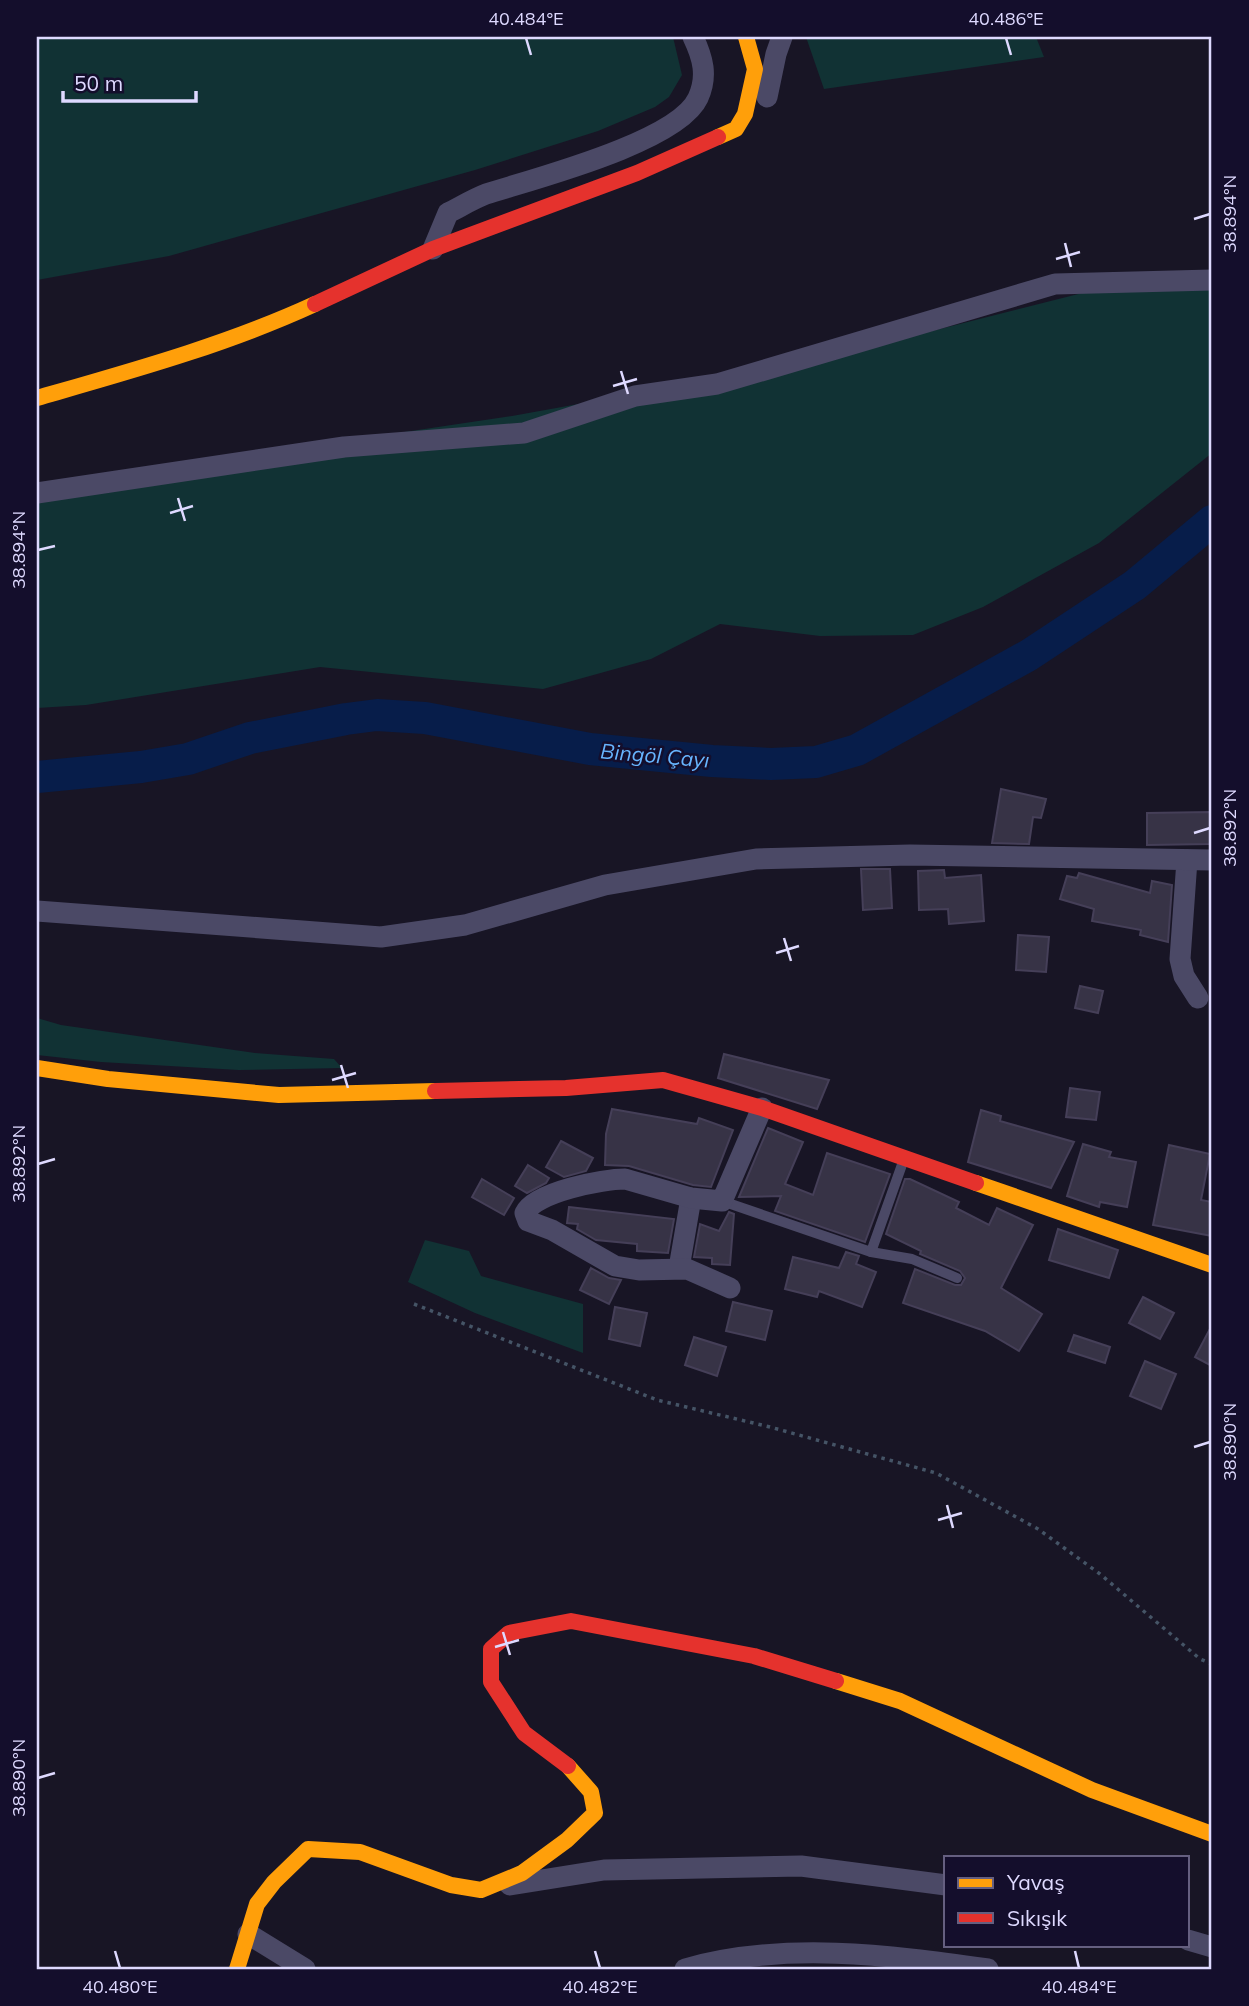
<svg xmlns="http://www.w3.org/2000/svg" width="1249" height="2006" viewBox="0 0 1249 2006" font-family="Mulish,sans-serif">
	<rect width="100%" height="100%" fill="#181525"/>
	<g fill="#113234">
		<polygon points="37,37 673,37 682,75 669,97 655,107 598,131 475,170 169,256 37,280"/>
		<polygon points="806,37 1036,37 1044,57 824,89"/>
		<polygon points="1212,280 1212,453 1099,543 983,607 913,635 820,636 720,624 651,659 543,689 320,667 86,705 37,708 37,487 512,416 739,375 857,350 1110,286"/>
		<polygon points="37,1018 61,1025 255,1053 334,1059 342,1068 239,1070 101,1062 37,1055"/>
		<polygon points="425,1240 469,1251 481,1276 583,1304 583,1353 475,1313 408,1282"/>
	</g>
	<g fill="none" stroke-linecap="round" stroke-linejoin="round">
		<polyline stroke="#071d4a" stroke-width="32" points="37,777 141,767 188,759 250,738 346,719 377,715 425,718 590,749 712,761 771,764 816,762 857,750 1029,655 1135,585 1212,521"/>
	</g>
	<g fill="#373346" stroke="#453f58" stroke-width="2">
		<polygon points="1001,789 1046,799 1041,818 1033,817 1029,844 992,843"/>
		<polygon points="1210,812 1211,844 1147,845 1147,813"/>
		<polygon points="861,869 890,869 892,908 863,910"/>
		<polygon points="944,870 945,878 981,875 984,921 949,924 948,909 919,910 918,871"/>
		<polygon points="1079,873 1150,893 1152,881 1172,885 1168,942 1140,935 1141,930 1092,921 1094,909 1060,899 1067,876 1077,878"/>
		<polygon points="1018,935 1049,937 1046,972 1016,970"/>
		<polygon points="1080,986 1103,991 1098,1013 1075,1008"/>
		<polygon points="724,1054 829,1080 817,1109 718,1078"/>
		<polygon points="1070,1088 1100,1092 1096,1120 1066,1117"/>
		<polygon points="612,1109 697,1124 699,1118 733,1130 711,1187 693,1185 629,1166 605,1165 606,1134"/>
		<polygon points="981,1110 1001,1116 1000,1121 1074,1142 1051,1188 968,1162"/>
		<polygon points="768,1128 803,1142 785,1184 813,1195 827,1153 890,1174 865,1242 775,1211 781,1196 739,1197"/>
		<polygon points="561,1141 593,1158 586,1171 564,1177 546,1167"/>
		<polygon points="1083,1144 1111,1152 1109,1157 1136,1162 1127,1207 1100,1202 1099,1207 1067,1196"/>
		<polygon points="1169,1145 1210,1154 1201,1200 1212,1202 1212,1236 1153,1225"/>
		<polygon points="528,1165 549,1178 546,1183 527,1193 515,1186"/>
		<polygon points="482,1179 514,1198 504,1215 472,1197"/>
		<polygon points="905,1179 910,1179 959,1202 956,1208 989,1225 997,1208 1033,1225 1001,1288 1042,1314 1019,1351 985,1331 903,1303 915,1269 955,1285 961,1285 965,1278 960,1271 920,1254 921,1251 886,1234"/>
		<polygon points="569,1207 674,1219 668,1253 637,1251 637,1244 596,1240 577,1229 578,1224 567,1223"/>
		<polygon points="729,1212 734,1214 730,1265 712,1264 712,1258 694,1257 700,1224 719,1231"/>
		<polygon points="1058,1229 1118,1250 1109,1278 1049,1260"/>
		<polygon points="846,1252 859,1256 856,1264 876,1272 862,1307 819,1291 817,1297 785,1289 793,1257 839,1268"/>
		<polygon points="591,1268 609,1278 621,1280 609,1304 580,1290"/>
		<polygon points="1143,1297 1174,1313 1160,1339 1129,1323"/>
		<polygon points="733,1302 772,1311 765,1340 726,1331"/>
		<polygon points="615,1307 647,1313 640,1346 609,1339"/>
		<polygon points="1212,1325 1212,1366 1195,1357"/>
		<polygon points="1074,1335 1110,1347 1105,1363 1068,1351"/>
		<polygon points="694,1337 726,1347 717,1376 685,1365"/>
		<polygon points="1145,1361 1176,1374 1161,1409 1130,1396"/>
	</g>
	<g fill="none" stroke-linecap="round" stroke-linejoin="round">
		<polyline stroke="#455466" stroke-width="3.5" stroke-dasharray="3.5 5" stroke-linecap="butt" points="414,1304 657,1400 770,1427 936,1473 1038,1529 1100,1574 1200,1659 1212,1664"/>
		<g stroke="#4b4966" stroke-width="10">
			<polyline points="722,1201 871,1252 912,1259 957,1278"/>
			<polyline points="871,1252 904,1159"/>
		</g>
		<g stroke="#4b4966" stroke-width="21">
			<polyline points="767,97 776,54 782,37"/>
			<path d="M433 249 448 213C460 207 473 199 486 194 533 179 678 142 698 98 708 76 703 58 693 37"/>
			<polyline points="37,493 344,447 524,433 635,396 717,384 1055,284 1212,280"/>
			<polyline points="1187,860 1180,959 1184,976 1198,998"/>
			<polyline points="37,911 381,937 465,925 605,885 756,859 910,855 1212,860"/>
			<polyline points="679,1268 691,1198"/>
			<path d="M730 1288 687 1269 639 1270 615 1266 552 1230 528 1221 525 1213C535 1192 603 1179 625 1179L691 1198 722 1201 762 1108"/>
			<polyline points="510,1885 604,1870 801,1866 946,1885"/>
			<polyline points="248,1934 305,1969"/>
			<polyline points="1188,1940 1212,1947"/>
			<path d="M685 1969C783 1941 889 1955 988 1969"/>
		</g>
		<g stroke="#ff9f0a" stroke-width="16">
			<polyline points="718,137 736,129 745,114 755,69 746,37"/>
			<path d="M37 398C131 371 226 345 315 304"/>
			<polyline points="37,1068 108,1079 279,1095 435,1091"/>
			<polyline points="976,1183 1212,1265"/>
			<polyline points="836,1681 900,1701 1092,1790 1212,1834"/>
			<polyline points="237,1969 257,1904 274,1882 308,1849 360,1852 451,1885 481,1890 522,1873 567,1840 595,1813 591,1792 568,1766"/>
		</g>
		<g stroke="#e5322d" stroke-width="16">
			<polyline points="315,304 433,249 637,173 718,137"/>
			<polyline points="435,1091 566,1088 663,1080 762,1108 976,1183"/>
			<polyline points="568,1766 524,1733 491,1682 491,1649 509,1633 571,1621 754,1656 836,1681"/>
		</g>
	</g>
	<path fill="none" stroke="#ded9ff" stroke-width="2.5" d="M526 38 531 55M1006 38 1011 55M1194 219 1210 214M1065 243 1071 267M1056 259 1080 252M621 371 628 394M613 386 637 379M178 498 185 521M170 513 193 506M38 550 55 546M1194 833 1210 828M784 938 791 961M776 953 799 946M341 1065 348 1088M332 1080 356 1073M38 1164 55 1159M1194 1447 1210 1442M947 1505 953 1528M938 1520 962 1513M503 1632 510 1655M495 1647 519 1640M38 1778 55 1773M115 1951 120 1968M595 1951 600 1968M1075 1951 1079 1968"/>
	<g text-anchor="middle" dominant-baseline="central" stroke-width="5" stroke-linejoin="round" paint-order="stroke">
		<g font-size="21" font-style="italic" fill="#67b5ff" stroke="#140e2c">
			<text transform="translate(655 755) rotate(5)">Bingöl Çayı</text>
		</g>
	</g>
	<rect width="1249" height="2006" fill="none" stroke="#140e2c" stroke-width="77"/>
	<rect x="944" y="1856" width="245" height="91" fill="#140e2c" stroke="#655f80" stroke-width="2"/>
	<rect x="958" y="1878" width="35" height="10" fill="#ff9f0a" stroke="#655f80" stroke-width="2"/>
	<text x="1007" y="1890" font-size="21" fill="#ded9ff">Yavaş</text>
	<rect x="958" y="1913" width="35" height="10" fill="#e5322d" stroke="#655f80" stroke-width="2"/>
	<text x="1007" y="1926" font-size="21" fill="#ded9ff">Sıkışık</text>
	<path d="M63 91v10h133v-10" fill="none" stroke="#ded9ff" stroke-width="3.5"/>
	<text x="74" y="91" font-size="21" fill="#ded9ff" stroke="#140e2c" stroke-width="5" paint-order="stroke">50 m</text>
	<rect x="38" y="38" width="1172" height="1930" fill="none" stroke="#ded9ff" stroke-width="2.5"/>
	<g font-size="18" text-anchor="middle" fill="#ded9ff">
		<text x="526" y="25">40.484°E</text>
		<text x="1006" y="25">40.486°E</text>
		<text transform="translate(1230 214) rotate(-90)" y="6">38.894°N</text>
		<text transform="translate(19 550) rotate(-90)" y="6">38.894°N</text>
		<text transform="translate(1230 828) rotate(-90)" y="6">38.892°N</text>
		<text transform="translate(19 1164) rotate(-90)" y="6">38.892°N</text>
		<text transform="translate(1230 1442) rotate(-90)" y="6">38.890°N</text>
		<text transform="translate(19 1778) rotate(-90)" y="6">38.890°N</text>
		<text x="120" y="1993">40.480°E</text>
		<text x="600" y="1993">40.482°E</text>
		<text x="1079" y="1993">40.484°E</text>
	</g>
</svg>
